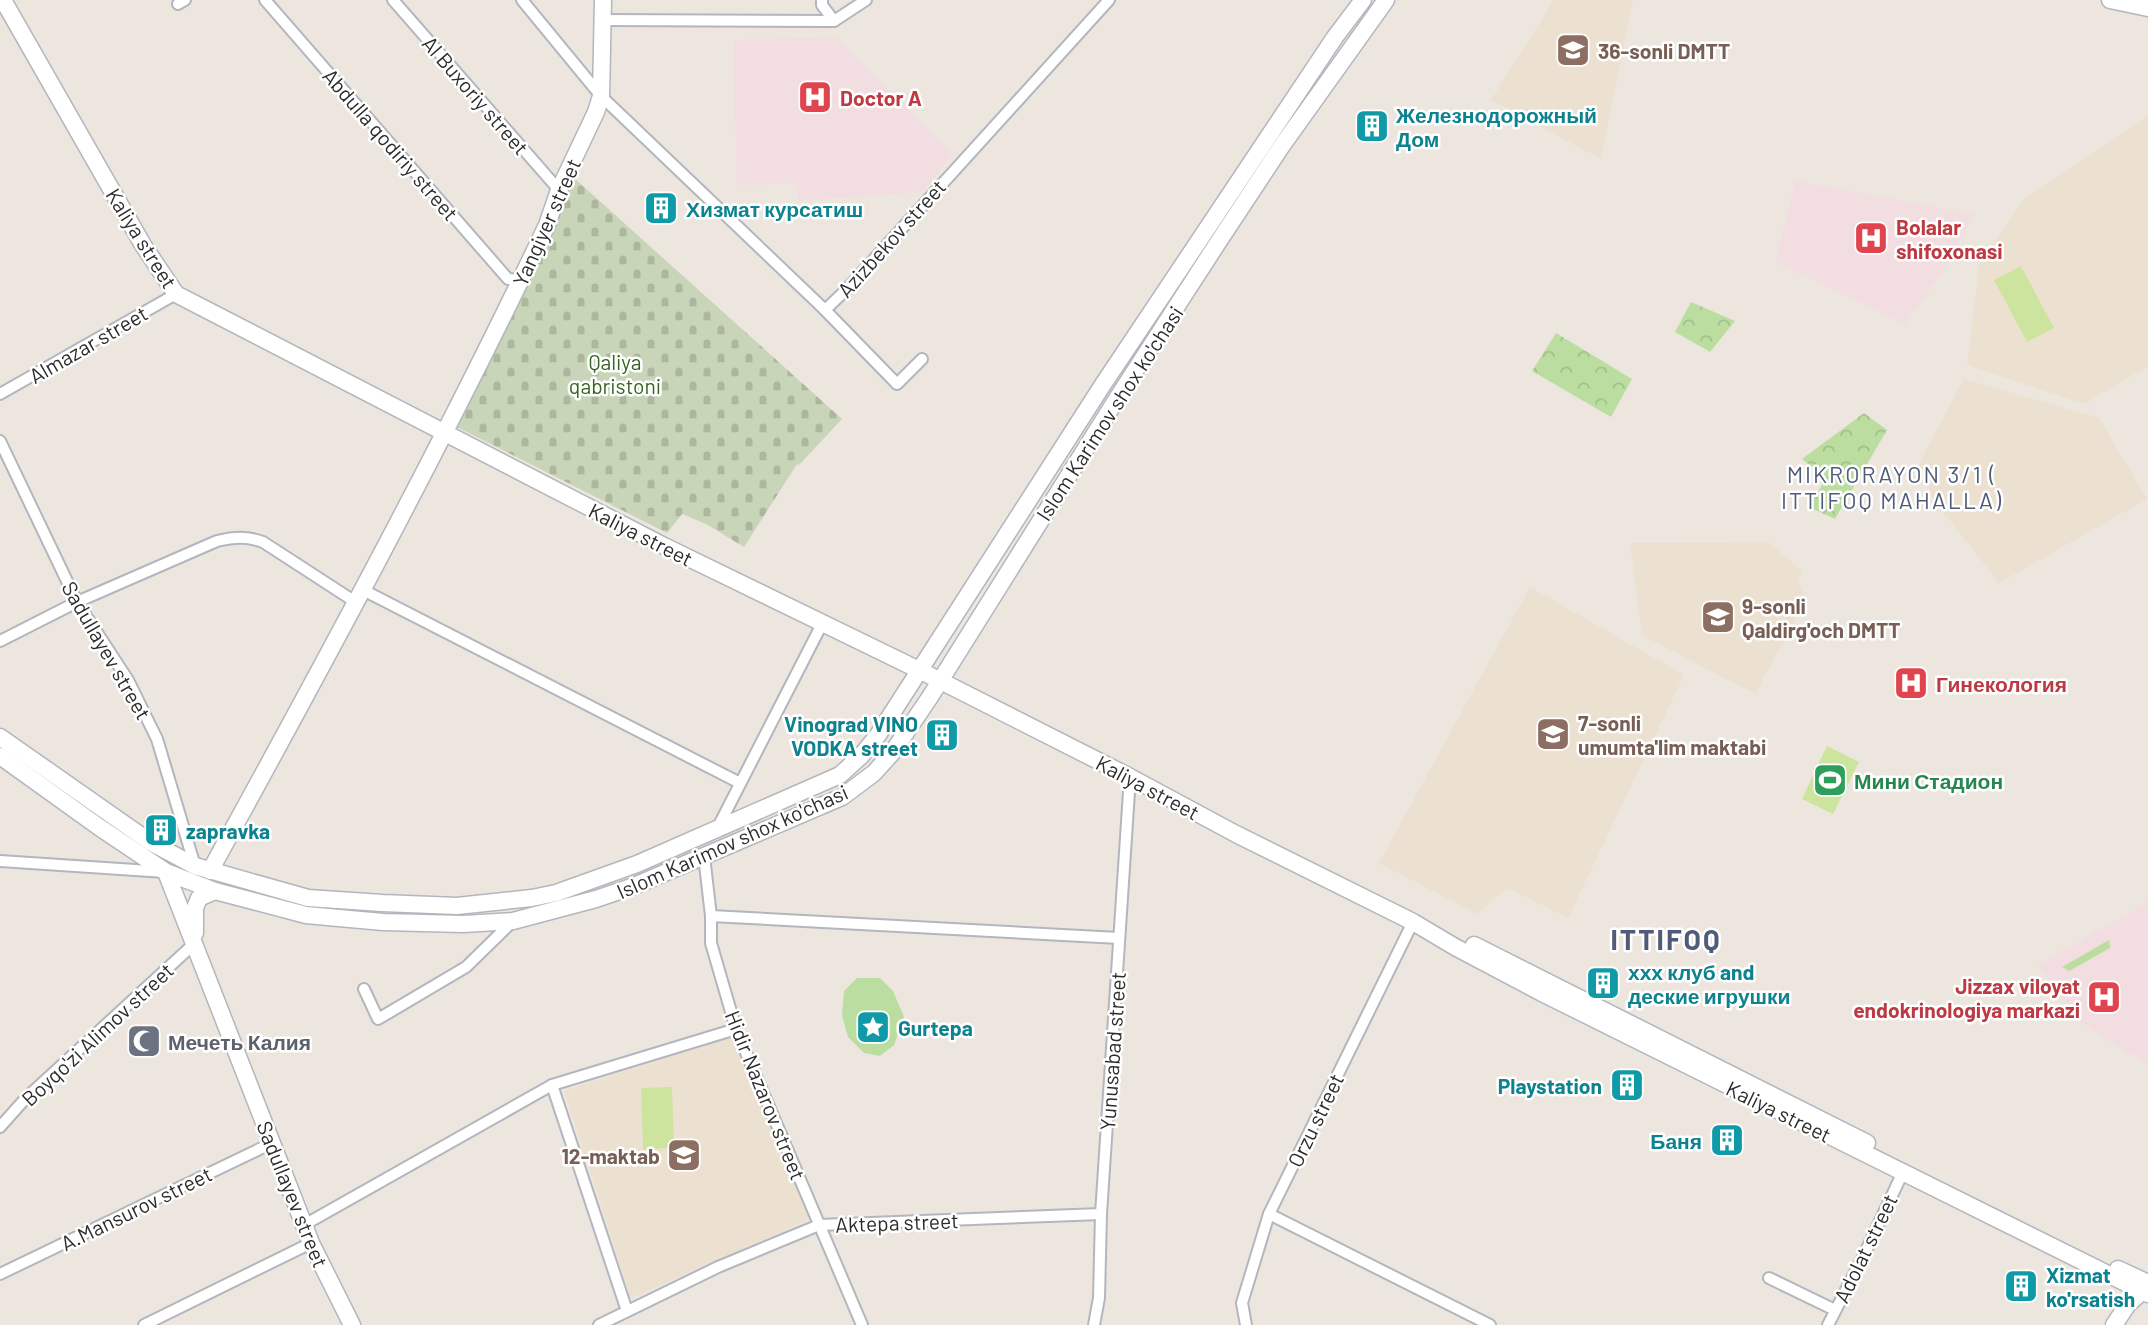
<svg xmlns="http://www.w3.org/2000/svg" width="2148" height="1325" viewBox="0 0 2148 1325" font-family="Barlow,sans-serif">
	<defs>
		<pattern id="cemetery-stones" width="16" height="16" patternUnits="userSpaceOnUse" patternTransform="scale(1.75)"><rect width="16" height="16" fill="#c8d5b8"/><path d="M2 7V4a2 2 0 0 1 4 0v3zM10 15v-3a2 2 0 0 1 4 0v3z" fill="#acb79e"/></pattern>
		<pattern id="park-crowns" width="20" height="18" patternUnits="userSpaceOnUse" patternTransform="scale(1.75)"><rect width="20" height="18" fill="#bbdea0"/><path d="M2 6a3 3 0 1 1 6 0M12 15a3 3 0 1 1 6 0" fill="none" stroke="#a1bf8a"/></pattern>
	</defs>
	<rect width="100%" height="100%" fill="#ece6df"/>
	<g fill="#ece1d0">
		<polygon points="1554,0 1633,0 1601,159 1491,100"/>
		<polygon points="2148,116 2148,366 2084,404 1967,365 1979,266 2024,199"/>
		<polygon points="1964,379 2099,418 2147,499 1999,583 1930,495 1929,479 1917,472 1920,466 1919,463"/>
		<polygon points="1769,542 1802,571 1798,583 1806,599 1755,694 1642,635 1630,543"/>
		<polygon points="1530,587 1684,675 1568,918 1507,888 1477,914 1379,863"/>
		<polygon points="733,1036 810,1219 631,1298 564,1091"/>
	</g>
	<g fill="#f2dee0">
		<polygon points="836,37 953,154 922,192 799,201 795,184 737,185 733,40"/>
		<polygon points="1795,181 1974,214 1944,270 1905,324 1775,262"/>
		<polygon points="2148,902 2148,1065 2077,1020 2038,965"/>
	</g>
	<g fill="#bbdea0">
		<polygon points="2109,940 2110,948 2069,971 2062,967"/>
		<polygon points="857,978 880,978 893,991 904,1017 894,1045 880,1056 864,1053 848,1037 842,1015 844,991"/>
	</g>
	<polygon fill="url(#cemetery-stones)" points="574,178 842,419 799,465 797,464 744,547 706,524 682,514 667,533 457,427"/>
	<g fill="url(#park-crowns)">
		<polygon points="1691,302 1735,321 1710,352 1675,332"/>
		<polygon points="1556,333 1632,379 1611,417 1532,371"/>
		<polygon points="1864,413 1887,430 1835,519 1809,507 1826,478 1802,459"/>
	</g>
	<g fill="#cce49d">
		<polygon points="2021,266 2054,328 2027,342 1994,280"/>
		<polygon points="1827,746 1859,762 1833,814 1802,799"/>
		<polygon points="672,1087 674,1148 643,1149 641,1088"/>
	</g>
	<g fill="none" stroke-linecap="round" stroke-linejoin="round">
		<g stroke="#b3b6be" stroke-width="14">
			<g id="street">
				<polyline points="265,0 508,279 521,280"/>
				<polyline points="393,0 559,190"/>
				<polyline points="522,0 601,96 825,310 847,289 1109,0"/>
				<polyline points="178,4 185,0"/>
				<polyline points="603,20 834,21 822,5 822,0"/>
				<polyline points="834,21 866,0"/>
				<polyline points="825,310 897,384 922,359"/>
				<polyline points="0,394 176,294"/>
				<polyline points="0,441 77,602 128,680 157,739 195,866"/>
				<polyline points="363,590 740,783"/>
				<path d="M0 641 77 602 217 541C234 537 247 536 263 542L357 603"/>
				<polyline points="717,829 822,624"/>
				<polyline points="704,856 711,916 711,943 736,1029 862,1325"/>
				<polyline points="0,861 165,872"/>
				<polyline points="711,916 1119,938"/>
				<polyline points="364,989 378,1019 466,967 513,921"/>
				<polyline points="552,1085 627,1311"/>
				<polyline points="0,1127 25,1099 195,943"/>
				<polyline points="1269,1214 1490,1325"/>
				<polyline points="304,1225 552,1085 736,1029"/>
				<polyline points="0,1274 272,1143"/>
				<polyline points="1769,1278 1835,1310"/>
				<polyline points="144,1325 311,1243"/>
				<polyline points="599,1325 718,1267 819,1225 1101,1214"/>
				<polyline points="1094,1325 1099,1298 1101,1214 1130,777"/>
				<polyline points="1246,1325 1242,1303 1269,1214 1413,922"/>
				<polyline points="1828,1325 1864,1255 1903,1172"/>
			</g>
		</g>
		<g stroke="#b3b6be" stroke-width="19">
			<g id="secondary">
				<polyline points="3,0 143,245 176,294 664,546 921,671 1130,777 1236,834 1413,922 1455,947 1542,993 2148,1294"/>
				<polyline points="2110,0 2148,8"/>
				<polyline points="0,737 150,842 195,866 308,898 382,903 457,906 532,898 556,893 637,864 840,775 861,756 878,735 1102,386 1335,37 1363,0"/>
				<polyline points="0,756 99,827 166,872 215,891 306,915 383,922 463,924 513,921 596,899 634,886 842,797 874,773 892,753 930,697 1118,397 1217,244 1281,147 1386,0"/>
				<path d="M210 871C327 658 443 444 547 225L559 190 596 112 601 96 603 0"/>
				<polyline points="166,872 311,1243 352,1325"/>
				<polyline points="195,933 195,908 199,898 215,891"/>
				<polyline points="1474,945 1867,1143"/>
				<polyline points="2118,1269 2148,1283"/>
				<polyline points="2114,1325 2128,1304 2142,1292 2148,1284"/>
			</g>
		</g>
		<use href="#street" stroke="#fff" stroke-width="10"/>
		<use href="#secondary" stroke="#fff" stroke-width="16"/>
	</g>
	<defs>
		<g id="school-square" transform="scale(1.75)"><rect x="-9" y="-9" width="18" height="18" rx="4" fill="#8d6e63" stroke="#fff"/><path d="M0-5L7-2L0 1L-7-2ZM-4 1L0 2.5L4 1V4Q0 6-4 4Z" fill="#fff"/></g>
		<g id="hospital-square" transform="scale(1.75)"><rect x="-9" y="-9" width="18" height="18" rx="4" fill="#e0444e" stroke="#fff"/><path d="M-5-5h3v3.5h4V-5h3V5h-3V1.5h-4V5h-3Z" fill="#fff"/></g>
		<g id="building-square" transform="scale(1.75)"><rect x="-9" y="-9" width="18" height="18" rx="4" fill="#0f9aa8" stroke="#fff"/><path d="M-4-6H4V6H1V3H-1V6H-4ZM-2.5-4.3h1.7v1.8h-1.7ZM.8-4.3h1.7v1.8H.8ZM-2.5-1h1.7V.8h-1.7ZM.8-1h1.7V.8H.8Z" fill="#fff"/></g>
		<g id="stadium-square" transform="scale(1.75)"><rect x="-9" y="-9" width="18" height="18" rx="4" fill="#2e9e5b" stroke="#fff"/><path d="M0-5a6.5 5 0 1 0 0 10a6.5 5 0 1 0 0-10ZM-3.5-1.8h7v3.6h-7Z" fill="#fff"/></g>
		<g id="sight-square" transform="scale(1.75)"><rect x="-9" y="-9" width="18" height="18" rx="4" fill="#0f9aa8" stroke="#fff"/><path d="M0-6L1.8-2.2L6-1.7L2.9 1.2L3.7 5.4L0 3.3L-3.7 5.4L-2.9 1.2L-6-1.7L-1.8-2.2Z" fill="#fff"/></g>
		<g id="mosque-square" transform="scale(1.75)"><rect x="-9" y="-9" width="18" height="18" rx="4" fill="#6b7280" stroke="#fff"/><path d="M3.5-4.9A6 6 0 1 0 3.5 4.9A5 5 0 1 1 3.5-4.9Z" fill="#fff"/></g>
	</defs>
	<g fill-rule="evenodd">
		<use href="#school-square" x="1573" y="50"/>
		<use href="#hospital-square" x="815" y="97"/>
		<use href="#building-square" x="1372" y="126"/>
		<use href="#building-square" x="661" y="208"/>
		<use href="#hospital-square" x="1871" y="238"/>
		<use href="#school-square" x="1718" y="617"/>
		<use href="#hospital-square" x="1911" y="683"/>
		<use href="#school-square" x="1553" y="734"/>
		<use href="#building-square" x="942" y="735"/>
		<use href="#stadium-square" x="1830" y="780"/>
		<use href="#building-square" x="161" y="830"/>
		<use href="#building-square" x="1603" y="983"/>
		<use href="#hospital-square" x="2104" y="997"/>
		<use href="#sight-square" x="873" y="1027"/>
		<use href="#mosque-square" x="144" y="1041"/>
		<use href="#building-square" x="1627" y="1085"/>
		<use href="#building-square" x="1727" y="1140"/>
		<use href="#school-square" x="684" y="1155"/>
		<use href="#building-square" x="2021" y="1286"/>
	</g>
	<g text-anchor="middle" dominant-baseline="central" stroke-width="5" stroke-linejoin="round" paint-order="stroke">
		<g font-size="21" font-weight="bold" fill="#785e54" stroke="#fff" text-anchor="start">
			<text x="1598" y="50">36-sonli DMTT</text>
			<text x="1742" y="605">9-sonli<tspan x="1742" dy="24">Qaldirg'och DMTT</tspan></text>
			<text x="1578" y="722">7-sonli<tspan x="1578" dy="24">umumta'lim maktabi</tspan></text>
			<text x="660" y="1155" text-anchor="end">12-maktab</text>
		</g>
		<g font-size="21" fill="#2c2c2c" stroke="#fff">
			<text transform="translate(476 95) rotate(49)">Al Buxoriy street</text>
			<text transform="translate(391 144) rotate(49)">Abdulla qodiriy street</text>
			<text transform="translate(546 222) rotate(-66)">Yangiyer street</text>
			<text transform="translate(142 238) rotate(58)">Kaliya street</text>
			<text transform="translate(891 238) rotate(-48)">Azizbekov street</text>
			<text transform="translate(88 344) rotate(-30)">Almazar street</text>
			<text transform="translate(1109 413) rotate(-57)">Islom Karimov shox ko'chasi</text>
			<text transform="translate(641 534) rotate(27)">Kaliya street</text>
			<text transform="translate(107 650) rotate(60)">Sadullayev street</text>
			<text transform="translate(1148 787) rotate(28)">Kaliya street</text>
			<text transform="translate(732 841) rotate(-24)">Islom Karimov shox ko'chasi</text>
			<text transform="translate(97 1034) rotate(-43)">Boyqo'zi Alimov street</text>
			<text transform="translate(1112 1051) rotate(-86)">Yunusabad street</text>
			<text transform="translate(766 1095) rotate(68)">Hidir Nazarov street</text>
			<text transform="translate(1779 1111) rotate(26)">Kaliya street</text>
			<text transform="translate(1315 1120) rotate(-64)">Orzu street</text>
			<text transform="translate(293 1194) rotate(68)">Sadullayev street</text>
			<text transform="translate(136 1208) rotate(-26)">A.Mansurov street</text>
			<text transform="translate(897 1222) rotate(-2)">Aktepa street</text>
			<text transform="translate(1865 1248) rotate(-64)">Adolat street</text>
		</g>
		<g font-size="21" font-weight="bold" fill="#be3a42" stroke="#fff" text-anchor="start">
			<text x="840" y="97">Doctor A</text>
			<text x="1896" y="226">Bolalar<tspan x="1896" dy="24">shifoxonasi</tspan></text>
			<text x="1936" y="683">Гинекология</text>
			<text x="2080" y="985" text-anchor="end">Jizzax viloyat<tspan x="2080" dy="24">endokrinologiya markazi</tspan></text>
		</g>
		<g font-size="21" font-weight="bold" fill="#0d838f" stroke="#fff" text-anchor="start">
			<text x="1396" y="114">Железнодорожный<tspan x="1396" dy="24">Дом</tspan></text>
			<text x="686" y="208">Хизмат курсатиш</text>
			<text x="918" y="723" text-anchor="end">Vinograd VINO<tspan x="918" dy="24">VODKA street</tspan></text>
			<text x="186" y="830">zapravka</text>
			<text x="1628" y="971">ххх клуб and<tspan x="1628" dy="24">деские игрушки</tspan></text>
			<text x="898" y="1027">Gurtepa</text>
			<text x="1602" y="1085" text-anchor="end">Playstation</text>
			<text x="1702" y="1140" text-anchor="end">Баня</text>
			<text x="2046" y="1274">Xizmat<tspan x="2046" dy="24">ko'rsatish</tspan></text>
		</g>
		<g font-size="21" fill="#356421" stroke="#fff">
			<text x="615" y="361">Qaliya<tspan x="615" dy="24">qabristoni</tspan></text>
		</g>
		<g font-size="21" font-weight="bold" fill="#27864d" stroke="#fff" text-anchor="start">
			<text x="1854" y="780">Мини Стадион</text>
		</g>
		<g font-size="21" font-weight="bold" fill="#5b616d" stroke="#fff" text-anchor="start">
			<text x="168" y="1041">Мечеть Калия</text>
		</g>
		<g font-size="23" letter-spacing="2" fill="#4f5b79" stroke="#fff">
			<text x="1892" y="474">MIKRORAYON 3/1 (<tspan x="1892" dy="26">ITTIFOQ MAHALLA)</tspan></text>
		</g>
		<g font-size="28" font-weight="bold" letter-spacing="2" fill="#4f5b79" stroke="#fff">
			<text x="1666" y="939">ITTIFOQ</text>
		</g>
	</g>
</svg>
